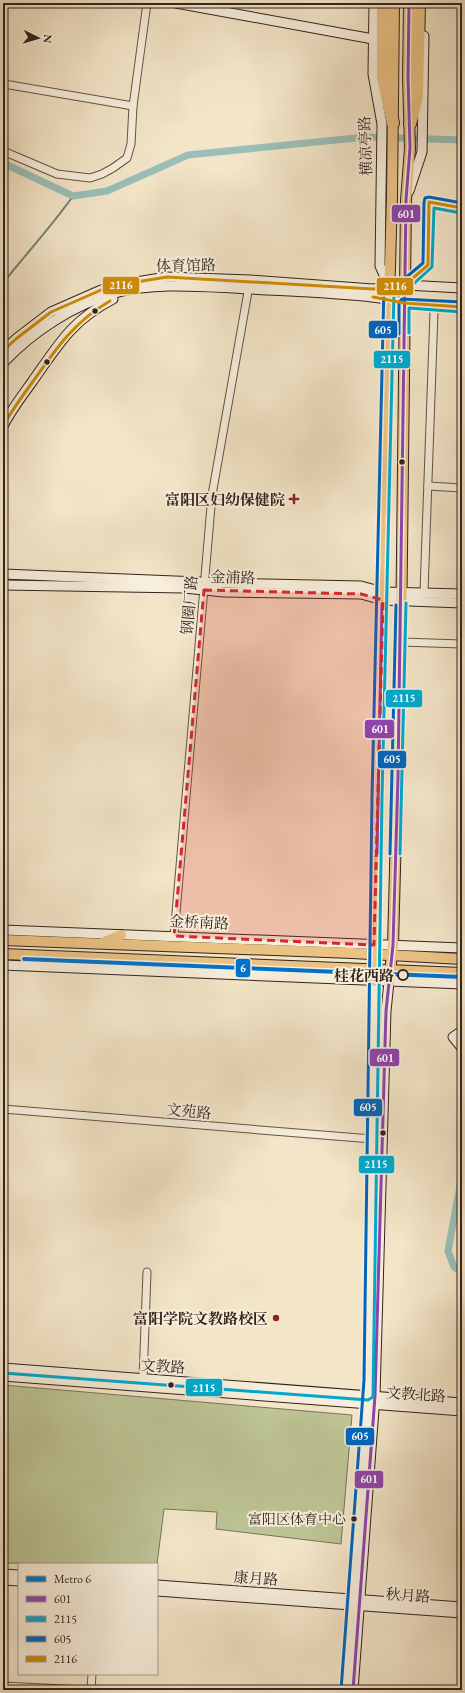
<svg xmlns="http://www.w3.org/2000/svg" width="465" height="1693" viewBox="0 0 465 1693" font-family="'EB Garamond','Noto Serif SC',serif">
	<rect width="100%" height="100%" fill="#f3e5c8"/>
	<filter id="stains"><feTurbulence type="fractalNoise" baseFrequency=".005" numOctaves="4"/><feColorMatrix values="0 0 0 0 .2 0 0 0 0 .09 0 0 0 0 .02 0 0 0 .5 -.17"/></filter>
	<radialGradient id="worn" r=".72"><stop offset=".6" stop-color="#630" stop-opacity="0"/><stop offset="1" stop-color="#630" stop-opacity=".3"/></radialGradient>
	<polygon fill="#bdc495" stroke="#787459" points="3,1385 352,1415 341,1544 216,1529 217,1512 164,1509 157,1564 3,1563"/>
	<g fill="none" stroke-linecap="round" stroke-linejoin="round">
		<path stroke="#71817a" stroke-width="2" d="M3 283C26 254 51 227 73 196"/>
		<g stroke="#9bbfb8" stroke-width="7">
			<polyline points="3,163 73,196 107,191 188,155 366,137 462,140"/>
			<polyline points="462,1175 448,1251 454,1267 462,1273"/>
		</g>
		<g stroke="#625448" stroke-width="9">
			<g id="street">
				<polyline points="3,88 4,84 133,106 147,3"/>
				<polyline points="3,151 57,174 90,178 102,174 113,168 127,158 131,144 133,106"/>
				<polyline points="428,486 462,488"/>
				<polyline points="424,592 434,312"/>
				<polyline points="401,642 462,644"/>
				<polyline points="174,936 212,495 249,286"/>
				<polyline points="3,1109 372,1139"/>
				<polyline points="143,1379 147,1272"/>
				<polyline points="3,1686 85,1690"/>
				<polyline points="91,1690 92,1674"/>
			</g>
		</g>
		<g stroke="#32231d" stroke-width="11">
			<g id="secondary">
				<polyline points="176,3 373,39"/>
				<polyline points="374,3 373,74 382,124 380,266 389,286"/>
				<polyline points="409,191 422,152 424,36"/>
				<polyline points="3,351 17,338 51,312 101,290 130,283 167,277 250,280 373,289 405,285 462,288"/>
				<path d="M3 363C32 332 73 305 115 293 153 283 193 286 233 288 279 291 326 292 372 297 383 298 394 301 405 303 424 305 443 306 462 307"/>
				<path d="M3 426C11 410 22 396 32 382 59 344 71 321 113 299"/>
				<polyline points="3,574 224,583 361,586 383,592 462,594"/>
				<polyline points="3,585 184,588 224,592 361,594 383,600 462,603"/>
				<polyline points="3,930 462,948"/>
				<polyline points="3,965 462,984"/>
				<polyline points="462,1037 459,1033 453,1037 462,1048"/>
				<polyline points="3,1368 462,1403"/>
				<polyline points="3,1376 462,1411"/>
				<polyline points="3,1574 19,1575"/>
				<polyline points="3,1580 19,1581"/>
				<polyline points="157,1585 462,1607"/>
				<polyline points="157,1591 462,1613"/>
				<polyline points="346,1690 368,1395 374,981"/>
				<polyline points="353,1690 375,1396 386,1011 389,982"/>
			</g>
		</g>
		<g stroke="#32231d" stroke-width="12">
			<g id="primary">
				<polyline points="3,940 352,953 462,959"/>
				<polyline points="104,942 121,935"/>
				<polyline points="3,954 462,973"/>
				<polyline points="374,981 389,300 392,197 394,3"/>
				<polyline points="389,982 393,945 401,642 406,200 410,148 408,78 409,3"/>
			</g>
		</g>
		<g stroke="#32231d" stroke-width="14">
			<g id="highway">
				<polyline points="383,3 383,78 393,123"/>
				<polyline points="410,124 417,97 419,3"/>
			</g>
		</g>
		<use href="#street" stroke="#f7eedb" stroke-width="7"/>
		<use href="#secondary" stroke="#f7eedb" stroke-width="9"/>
		<use href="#primary" stroke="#eac284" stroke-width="10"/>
		<use href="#highway" stroke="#eac284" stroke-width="12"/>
		<g stroke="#f7eedb" stroke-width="6">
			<g id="bus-1">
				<polyline points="377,854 382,604"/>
				<polyline points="353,1690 375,1396 386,1011 393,945 398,777 406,200 410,148 408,78 409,3"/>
			</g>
		</g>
		<g stroke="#f7eedb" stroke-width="6">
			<g id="bus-2">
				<polyline points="409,333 409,308 462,312"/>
				<polyline points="400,854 406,603"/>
				<polyline points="3,1373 368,1400 373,1397 382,797 394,291 408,289 432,267 434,208 461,213"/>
			</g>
		</g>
		<g stroke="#f7eedb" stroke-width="6">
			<g id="bus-3">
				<polyline points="399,334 399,303 402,299 462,302"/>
				<polyline points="390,854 396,605"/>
				<polyline points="341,1690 364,1380 372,797 384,285 388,281 403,280 423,263 424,202 425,198 429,197 462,203"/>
			</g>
		</g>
		<g stroke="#f7eedb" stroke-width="6">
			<g id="bus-4">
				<polyline points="373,297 404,303 462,307"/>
				<polyline points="3,351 17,338 51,312 101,290 130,283 167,277 373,289 405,285 428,265 429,202 462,208"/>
				<path d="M3 426C12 410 23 395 34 380 57 347 75 321 110 301"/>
			</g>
		</g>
		<use href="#bus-1" stroke="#8e44ad" stroke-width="3"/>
		<use href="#bus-2" stroke="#00a9ce" stroke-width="3"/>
		<use href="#bus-3" stroke="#0065bd" stroke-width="3"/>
		<use href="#bus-4" stroke="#d08c06" stroke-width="3"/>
		<g stroke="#f7eedb" stroke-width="7">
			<polyline id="metro-1" points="24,959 462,977"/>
		</g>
		<use href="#metro-1" stroke="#0072ce" stroke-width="4"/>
	</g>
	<path fill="#d62828" fill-opacity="0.2" stroke="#d62828" stroke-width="3" stroke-dasharray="8 5" stroke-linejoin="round" d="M204 590 361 594 383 600 374 945 174 936Z"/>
	<g fill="#32231d" stroke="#f7eedb" stroke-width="1.5">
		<circle cx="95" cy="311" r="3.5"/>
		<circle cx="47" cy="362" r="3.5"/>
		<circle cx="402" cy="462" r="3.5"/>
		<circle cx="383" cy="1133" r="3.5"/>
		<circle cx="171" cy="1385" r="3.5"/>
		<circle cx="354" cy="1519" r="3.5"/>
	</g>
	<g fill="#8f2418" stroke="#f7eedb" stroke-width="1.5">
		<path d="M292 493h4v4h4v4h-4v4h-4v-4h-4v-4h4z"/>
		<circle cx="276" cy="1318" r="4"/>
	</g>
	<circle fill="#f7eedb" stroke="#32231d" stroke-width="2" cx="403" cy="975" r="5"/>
	<g text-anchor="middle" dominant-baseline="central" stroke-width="4" stroke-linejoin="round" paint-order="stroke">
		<g font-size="14" fill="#32231d" stroke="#f7eedb" text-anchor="end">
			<text x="346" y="1519">富阳区体育中心</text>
		</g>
		<g font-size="15" fill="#32231d" stroke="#f7eedb">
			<text transform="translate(365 146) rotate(-92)">横凉亭路</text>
			<text transform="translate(186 265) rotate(-1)">体育馆路</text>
			<text transform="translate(233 577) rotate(2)">金浦路</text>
			<text transform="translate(189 605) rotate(-85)">钢圈厂路</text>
			<text transform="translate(199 922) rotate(3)">金桥南路</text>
			<text transform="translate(189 1111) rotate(5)">文苑路</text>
			<text transform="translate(163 1366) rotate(4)">文教路</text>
			<text transform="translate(416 1394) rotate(4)">文教北路</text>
			<text transform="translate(256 1578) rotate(4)">康月路</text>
			<text transform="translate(408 1595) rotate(4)">秋月路</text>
		</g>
		<g font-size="15" font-weight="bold" fill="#32231d" stroke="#f7eedb" text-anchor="end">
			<text x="285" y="499">富阳区妇幼保健院</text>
			<text x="268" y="1318">富阳学院文教路校区</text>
		</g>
		<g font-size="15" font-weight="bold" fill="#32231d" stroke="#f7eedb" text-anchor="end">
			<text x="394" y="975">桂花西路</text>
		</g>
	</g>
	<g stroke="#f7eedb" stroke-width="1.5">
		<rect x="391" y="204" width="30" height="19" rx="4" fill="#8e44ad"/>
		<rect x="102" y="276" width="38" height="19" rx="4" fill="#d08c06"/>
		<rect x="376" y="277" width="38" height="19" rx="4" fill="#d08c06"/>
		<rect x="368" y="320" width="30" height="19" rx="4" fill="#0065bd"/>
		<rect x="373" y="350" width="38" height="19" rx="4" fill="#00a9ce"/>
		<rect x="385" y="689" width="38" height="19" rx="4" fill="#00a9ce"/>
		<rect x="364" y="719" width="31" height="20" rx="4" fill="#8e44ad"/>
		<rect x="377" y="750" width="30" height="19" rx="4" fill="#0065bd"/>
		<rect x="235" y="958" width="16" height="20" rx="4" fill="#0072ce"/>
		<rect x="369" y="1048" width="31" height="19" rx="4" fill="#8e44ad"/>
		<rect x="353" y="1098" width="30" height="19" rx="4" fill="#0065bd"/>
		<rect x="358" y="1155" width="37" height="19" rx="4" fill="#00a9ce"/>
		<rect x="185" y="1378" width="38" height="19" rx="4" fill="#00a9ce"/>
		<rect x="345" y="1427" width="30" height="19" rx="4" fill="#0065bd"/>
		<rect x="354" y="1470" width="30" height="19" rx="4" fill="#8e44ad"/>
	</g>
	<g font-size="11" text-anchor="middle" font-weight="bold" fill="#fff">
		<text x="406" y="218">601</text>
		<text x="121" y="289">2116</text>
		<text x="395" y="290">2116</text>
		<text x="383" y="334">605</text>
		<text x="392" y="363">2115</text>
		<text x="404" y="702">2115</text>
		<text x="380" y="733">601</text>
		<text x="392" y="763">605</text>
		<text x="243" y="972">6</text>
		<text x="385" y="1062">601</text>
		<text x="368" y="1111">605</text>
		<text x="376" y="1168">2115</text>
		<text x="204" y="1392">2115</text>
		<text x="360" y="1440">605</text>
		<text x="369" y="1483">601</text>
	</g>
	<rect width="465" height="1693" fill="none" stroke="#f3e5c8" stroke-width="16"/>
	<rect x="4" y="4" width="457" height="1685" fill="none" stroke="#32231d" stroke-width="2"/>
	<rect x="8" y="8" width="449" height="1677" fill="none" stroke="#32231d"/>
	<rect x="18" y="1563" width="140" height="112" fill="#f7eedb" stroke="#a89d8f"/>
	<rect x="26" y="1576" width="20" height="6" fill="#0072ce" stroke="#a89d8f"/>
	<text x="54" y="1583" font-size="12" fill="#32231d">Metro 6</text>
	<rect x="26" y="1596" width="20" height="6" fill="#8e44ad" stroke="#a89d8f"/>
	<text x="54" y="1603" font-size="12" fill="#32231d">601</text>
	<rect x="26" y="1616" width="20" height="6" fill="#00a9ce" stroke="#a89d8f"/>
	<text x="54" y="1623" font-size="12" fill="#32231d">2115</text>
	<rect x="26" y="1636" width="20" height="6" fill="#0065bd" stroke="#a89d8f"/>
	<text x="54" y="1643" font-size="12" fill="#32231d">605</text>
	<rect x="26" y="1656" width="20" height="6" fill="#d08c06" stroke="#a89d8f"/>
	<text x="54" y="1663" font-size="12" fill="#32231d">2116</text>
	<g transform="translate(38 38) rotate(95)" stroke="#f7eedb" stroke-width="3" paint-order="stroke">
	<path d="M0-3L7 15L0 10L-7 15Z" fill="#32231d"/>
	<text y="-6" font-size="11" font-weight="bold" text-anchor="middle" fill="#32231d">N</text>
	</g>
	<rect width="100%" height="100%" filter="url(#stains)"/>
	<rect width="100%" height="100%" fill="url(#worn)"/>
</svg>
